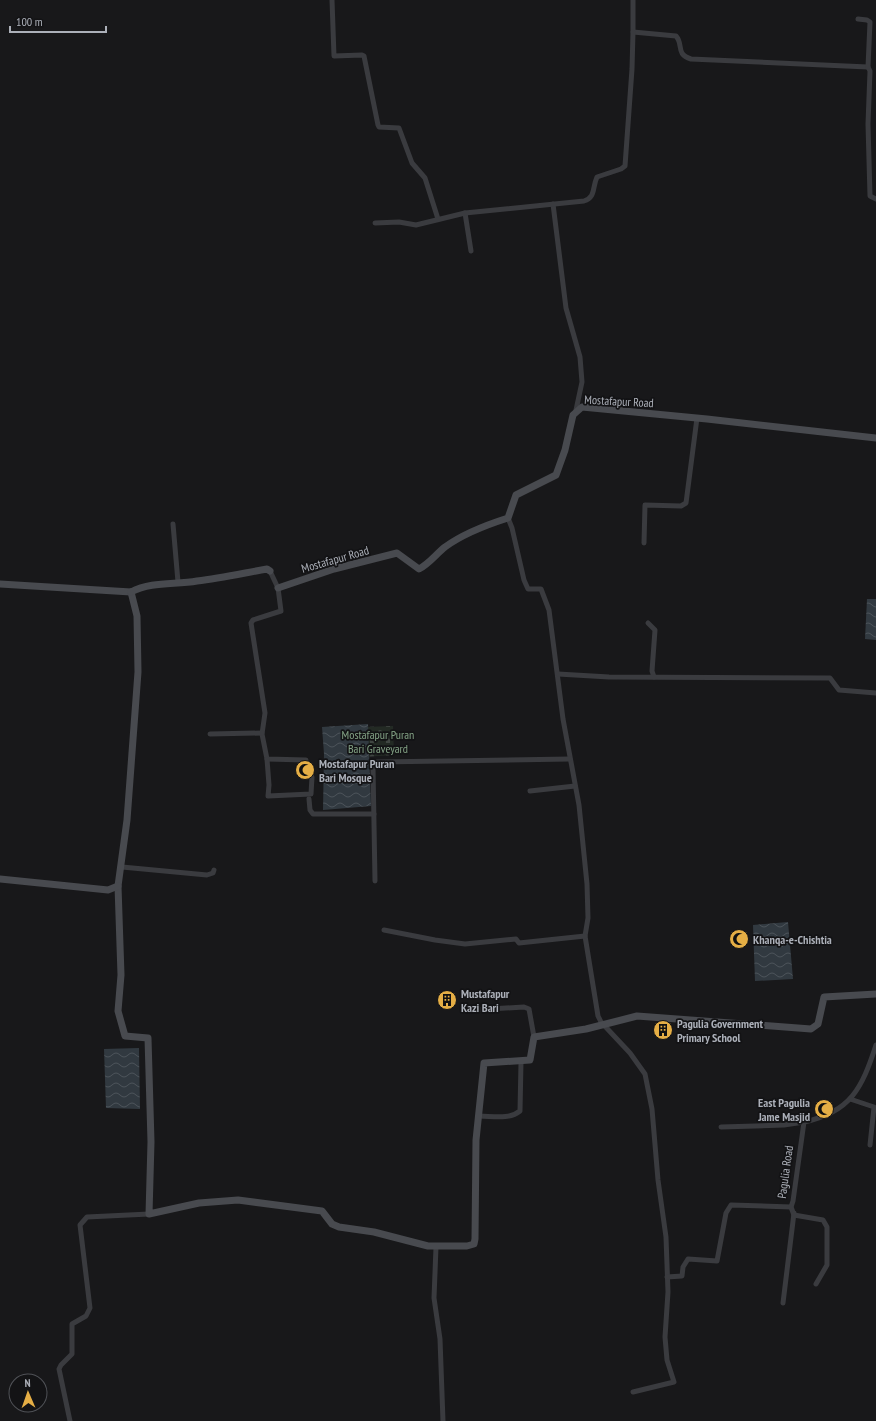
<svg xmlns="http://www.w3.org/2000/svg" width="876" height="1421" viewBox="0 0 876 1421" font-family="'PT Sans Narrow',sans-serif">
	<defs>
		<pattern id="cemetery-stones" width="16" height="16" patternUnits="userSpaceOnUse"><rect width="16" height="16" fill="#232a24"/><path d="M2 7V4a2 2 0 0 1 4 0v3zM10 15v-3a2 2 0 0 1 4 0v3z" fill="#404642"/></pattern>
		<pattern id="water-waves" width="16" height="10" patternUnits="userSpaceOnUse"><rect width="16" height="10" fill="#313940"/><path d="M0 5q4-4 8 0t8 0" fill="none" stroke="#4c535a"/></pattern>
	</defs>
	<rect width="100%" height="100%" fill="#18181a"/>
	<polygon fill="url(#cemetery-stones)" points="393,726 394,755 363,757 363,727"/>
	<g fill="url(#water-waves)">
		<polygon points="867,599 876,599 876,640 865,639"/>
		<polygon points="368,724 371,806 323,810 324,754 322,727"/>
		<polygon points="788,922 793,979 755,981 753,925"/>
		<polygon points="139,1048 140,1109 106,1108 104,1049"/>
	</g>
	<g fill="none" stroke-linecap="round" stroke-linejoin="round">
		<g stroke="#3a3b3f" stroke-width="5">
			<polyline points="332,0 334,56 362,55 364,56 378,125 379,127 399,128 412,163 425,178 438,219"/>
			<path d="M633 0V32L676 36C684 45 675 54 691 59L868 67 870 71 868 124 870 196 876 199"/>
			<polyline points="858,19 867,20 870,22 868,67"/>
			<polyline points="553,204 566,308 580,357 582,382 576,410"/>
			<polyline points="465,213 471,251"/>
			<path d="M375 223 399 222 416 225 465 213 584 201C596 197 592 188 597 177L621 169 625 166 632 69 633 32"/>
			<polyline points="508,518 512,528 524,580 528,589 541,589 549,610 563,719 579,805 587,884 588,918 585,936 598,1016 601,1022 630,1053 645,1074 652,1109 658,1180 666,1237 668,1292 665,1337 667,1360 674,1382 633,1392"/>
			<polyline points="173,524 178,582"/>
			<polyline points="644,543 645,505 681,506 686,503 697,418"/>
			<polyline points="270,571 278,588 281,611 253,620 251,623 265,713 262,734 267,759 306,760 305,769"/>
			<polyline points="648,623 655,630 652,671 654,677"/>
			<polyline points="558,674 609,677 830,678 839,690 876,693"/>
			<polyline points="210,734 262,733"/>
			<polyline points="267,759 269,785 268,796 311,794 312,777"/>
			<polyline points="530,791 575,786"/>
			<polyline points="309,799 310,810 313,814 374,814"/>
			<polyline points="122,867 207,875 213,873 214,870"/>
			<polyline points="375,881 373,767 377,762 570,759"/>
			<polyline points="384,930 435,940 465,944 516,939 519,943 585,936"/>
			<polyline points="473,1010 524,1007 529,1009 534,1037"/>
			<polyline points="850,1099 874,1107 870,1145"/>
			<path d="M479 1116C492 1116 509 1120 520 1111L521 1062"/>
			<polyline points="721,1127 784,1125 804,1122"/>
			<polyline points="791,1207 794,1215 823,1220 827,1227 827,1265 816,1284"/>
			<polyline points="436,1247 434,1298 440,1339 443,1421"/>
			<path d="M667 1277 682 1276 683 1267 688 1259 717 1261 726 1213 731 1205 791 1207 793 1201 804 1122C851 1112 862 1088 876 1045"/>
			<polyline points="783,1303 794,1213"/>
			<polyline points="70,1421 59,1369 61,1365 72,1354 72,1324 86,1316 90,1308 80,1225 87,1217 149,1214"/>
		</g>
		<g stroke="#484a4f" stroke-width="7">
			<polyline points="0,584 131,592"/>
			<path d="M278 588 334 569 397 553 419 569C430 563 436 554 445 547 464 533 486 525 508 518L516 495 556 475 565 450 573 415 582 407 707 419 876 438"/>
			<polyline points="131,592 137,616 138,672 127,820 118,886 121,975 118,1011 125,1036 148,1038 151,1142 149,1214 199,1203 238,1200 322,1211 332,1224 339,1227 374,1232 428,1246 467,1246 474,1244 475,1239 476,1140 484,1063 530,1060 534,1037 586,1029 637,1016 811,1029 818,1024 824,997 876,994"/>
			<path d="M131 592C152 581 175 585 197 581 221 578 244 573 267 569L270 571"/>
			<polyline points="0,879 108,890 118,886"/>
		</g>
	</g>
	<defs>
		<g id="mosque-disc" transform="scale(1)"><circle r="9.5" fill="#e5ae45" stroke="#131315"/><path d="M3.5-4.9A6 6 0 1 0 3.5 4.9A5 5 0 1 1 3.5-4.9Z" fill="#111"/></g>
		<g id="building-disc" transform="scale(1)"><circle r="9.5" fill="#e5ae45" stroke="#131315"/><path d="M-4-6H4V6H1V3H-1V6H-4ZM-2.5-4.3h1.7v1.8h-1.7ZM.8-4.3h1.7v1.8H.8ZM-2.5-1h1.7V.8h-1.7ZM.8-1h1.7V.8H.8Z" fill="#111"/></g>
	</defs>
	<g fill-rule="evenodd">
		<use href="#mosque-disc" x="305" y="770"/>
		<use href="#mosque-disc" x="739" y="939"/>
		<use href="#building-disc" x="447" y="1000"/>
		<use href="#building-disc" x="663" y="1030"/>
		<use href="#mosque-disc" x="824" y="1109"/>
	</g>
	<g text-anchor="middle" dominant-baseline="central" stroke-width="3.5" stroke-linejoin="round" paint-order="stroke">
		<g font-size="12" fill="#acb0b9" stroke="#131315">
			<text transform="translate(619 401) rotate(3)">Mostafapur Road</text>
			<text transform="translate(335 559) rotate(-16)">Mostafapur Road</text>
			<text transform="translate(785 1172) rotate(-82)">Pagulia Road</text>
		</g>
		<g font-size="12" fill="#84a386" stroke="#131315">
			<text x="378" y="734">Mostafapur Puran<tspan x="378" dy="14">Bari Graveyard</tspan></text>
		</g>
		<g font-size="12" font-weight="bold" fill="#acb0b9" stroke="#131315" text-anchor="start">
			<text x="319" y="763">Mostafapur Puran<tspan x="319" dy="14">Bari Mosque</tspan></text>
			<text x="753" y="939">Khanqa-e-Chishtia</text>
			<text x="461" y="993">Mustafapur<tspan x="461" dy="14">Kazi Bari</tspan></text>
			<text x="677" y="1023">Pagulia Government<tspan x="677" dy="14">Primary School</tspan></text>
			<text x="810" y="1102" text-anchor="end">East Pagulia<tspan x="810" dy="14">Jame Masjid</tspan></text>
		</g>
	</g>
	<g transform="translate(28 1393) rotate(358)"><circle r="19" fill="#131315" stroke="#505257"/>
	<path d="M0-3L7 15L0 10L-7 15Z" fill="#e5ae45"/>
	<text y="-6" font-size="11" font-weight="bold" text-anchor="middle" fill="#acb0b9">N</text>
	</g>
	<path d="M10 26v6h96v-6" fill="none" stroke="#acb0b9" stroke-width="2"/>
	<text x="16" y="26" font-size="12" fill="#acb0b9" stroke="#131315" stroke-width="3" paint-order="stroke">100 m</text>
</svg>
